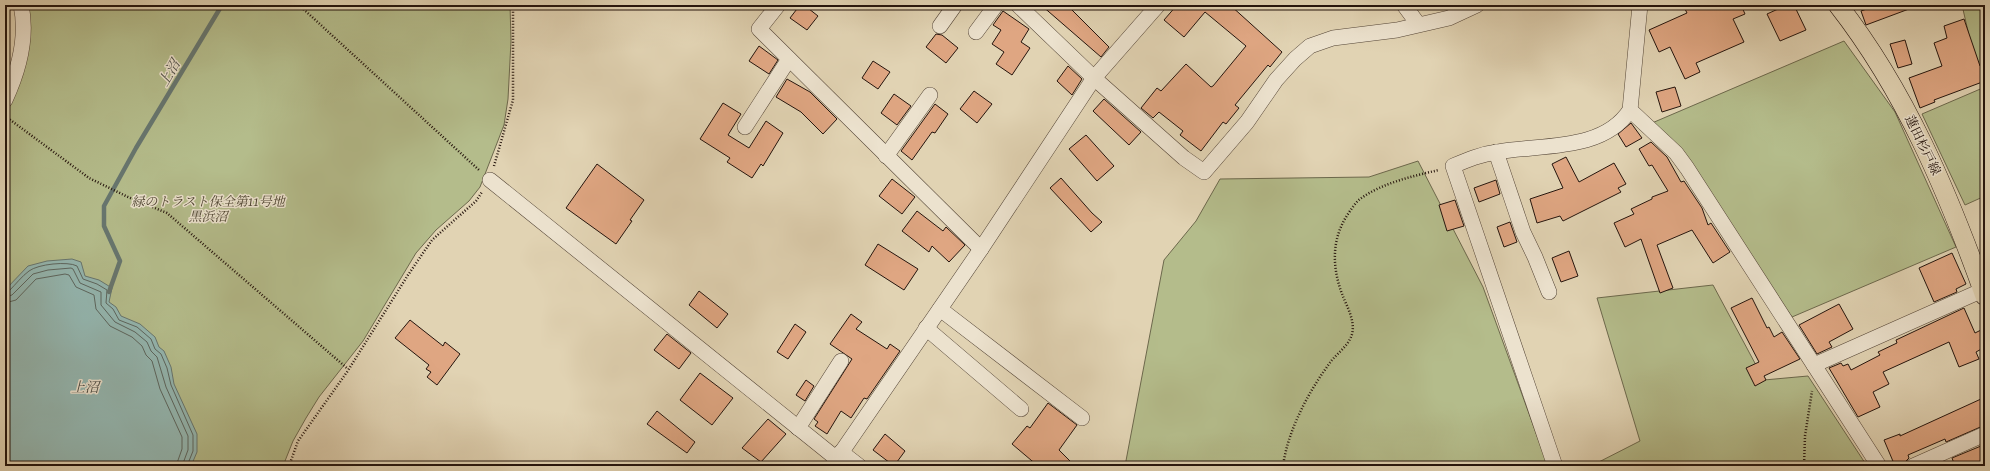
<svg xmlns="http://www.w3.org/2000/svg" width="1990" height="471" viewBox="0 0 1990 471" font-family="'Gentium Book Plus','Noto Serif JP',serif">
	<rect width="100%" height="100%" fill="#e1d3b3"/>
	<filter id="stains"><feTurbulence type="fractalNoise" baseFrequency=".005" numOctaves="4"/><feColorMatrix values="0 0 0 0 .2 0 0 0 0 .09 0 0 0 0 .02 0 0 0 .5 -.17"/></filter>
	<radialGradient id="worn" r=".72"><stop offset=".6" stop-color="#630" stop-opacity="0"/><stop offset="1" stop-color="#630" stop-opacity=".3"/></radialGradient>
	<g fill="#b4bc8b" stroke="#6c684c">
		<polygon points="26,5 510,5 511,41 508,99 504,125 480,187 469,201 436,230 416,253 363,341 319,397 306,418 293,441 283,466 5,466 5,114 16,90"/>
		<polygon points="1962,5 1985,5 1985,196 1965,205 1922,114 1985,87 1973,53"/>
		<polygon points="1844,41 1895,112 1956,247 1792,317 1652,123"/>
		<polygon points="1418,161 1483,287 1548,466 1125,466 1164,260 1196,221 1220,179 1369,177"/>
		<polygon points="1713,285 1764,380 1808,376 1867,466 1591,466 1640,441 1597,298"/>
	</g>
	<polygon fill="#94b7b1" stroke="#67766f" points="72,259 81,262 85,276 99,280 112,288 109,302 116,307 121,316 140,324 155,337 159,347 164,351 171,367 174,384 197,434 197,452 191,466 5,466 5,290 28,266 47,261"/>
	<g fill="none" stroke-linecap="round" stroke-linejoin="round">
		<g stroke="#5c665f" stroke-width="1">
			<path d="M5 292 9 291C16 284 22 276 29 271 38 264 68 261 77 266L83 279 97 284 107 290 106 303 113 309 119 320 137 327 151 339 155 349 161 354 167 368 171 385 193 435V451L187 466"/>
			<polyline points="5,297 12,295 33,274 48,270 71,268 73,269 80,283 101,292 101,305 115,322 135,332 147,342 151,351 157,357 166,387 188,436 188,450 182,466"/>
			<polyline points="5,303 16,300 36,279 65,274 69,275 76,287 94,295 96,309 110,326 132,337 142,346 146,355 152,361 160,389 182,437 182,449 176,466"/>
		</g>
		<polyline stroke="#67766f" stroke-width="4.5" points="109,292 120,261 104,226 104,206 136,148 222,5"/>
	</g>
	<g fill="#dfa682" stroke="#24140d">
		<polygon points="800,5 804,5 818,16 807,30 790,18"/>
		<polygon points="1041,5 1067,5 1109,47 1101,57"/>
		<polygon points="1177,5 1230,5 1282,52 1270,67 1268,65 1235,105 1239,108 1226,124 1223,122 1201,151 1180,135 1183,131 1159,112 1153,118 1141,108 1157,88 1161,91 1186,64 1211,87 1213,86 1246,46 1205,12 1184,37 1164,20"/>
		<polygon points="1683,5 1741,5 1745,14 1733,19 1744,42 1696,63 1700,72 1685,79 1670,47 1659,52 1649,30 1687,13"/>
		<polygon points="1787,5 1794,5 1806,30 1780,41 1767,14"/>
		<polygon points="1878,5 1917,5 1917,6 1866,25 1861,11"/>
		<polygon points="1003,11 1029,29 1021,42 1030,48 1012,75 996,64 1004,52 992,44 1001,30 993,25"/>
		<polygon points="1964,19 1980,66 1985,64 1985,81 1934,100 1935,102 1920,108 1909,78 1942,66 1934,43 1947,38 1944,26"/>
		<polygon points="936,34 942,35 958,48 946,63 926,47"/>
		<polygon points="1905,40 1912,64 1898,68 1890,44"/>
		<polygon points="759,46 778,60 769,74 749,61"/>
		<polygon points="873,61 890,72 878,89 862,78"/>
		<polygon points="1068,66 1082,79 1072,95 1057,81"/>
		<polygon points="787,79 810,92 837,119 823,134 801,112 776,97"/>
		<polygon points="1675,87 1681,106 1662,112 1656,92"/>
		<polygon points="974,91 992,104 977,123 960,109"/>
		<polygon points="894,94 911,106 897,125 881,113"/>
		<polygon points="1104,99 1141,132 1129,145 1093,111"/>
		<polygon points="723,103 741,114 728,135 749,148 766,121 783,133 763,166 761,164 752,178 727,162 730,158 700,139"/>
		<polygon points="935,104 948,114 935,133 932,132 912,160 901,151"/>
		<polygon points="1631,123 1642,138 1626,147 1618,134"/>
		<polygon points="1086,135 1114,166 1097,181 1069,149"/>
		<polygon points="1651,142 1667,157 1681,182 1684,181 1702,208 1708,225 1711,223 1730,252 1713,263 1692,230 1657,245 1673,288 1660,293 1641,239 1625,247 1614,223 1634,214 1631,209 1652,199 1652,197 1668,191 1652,165 1649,166 1639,149"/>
		<polygon points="1566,157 1579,182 1614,163 1626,184 1618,188 1621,192 1563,221 1560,216 1537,223 1530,199 1563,188 1552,164"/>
		<polygon points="597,164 644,200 630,220 632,221 616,244 566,208"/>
		<polygon points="1061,178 1092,213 1102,222 1091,232 1050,188"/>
		<polygon points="892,179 915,197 902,214 879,196"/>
		<polygon points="1496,180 1500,194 1479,202 1474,188"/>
		<polygon points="1455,200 1464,226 1447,231 1439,205"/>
		<polygon points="917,211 943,231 946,227 965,245 949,262 932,246 929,252 902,231"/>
		<polygon points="1510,222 1517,242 1504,247 1497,227"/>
		<polygon points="878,244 918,269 904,290 865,265"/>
		<polygon points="1569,251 1578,276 1561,282 1552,258"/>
		<polygon points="1952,253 1966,284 1956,289 1957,292 1934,302 1919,268"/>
		<polygon points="699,291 728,314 717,328 689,305"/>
		<polygon points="1752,298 1767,328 1769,327 1774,337 1782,332 1800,359 1764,376 1766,380 1755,386 1746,368 1759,362 1731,308"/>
		<polygon points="1839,304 1853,329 1829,342 1832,347 1817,354 1799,325"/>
		<polygon points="1964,308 1975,333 1981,330 1985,339 1985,347 1976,352 1979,359 1959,367 1949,342 1883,372 1889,384 1873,392 1880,407 1858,417 1829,368 1841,363 1843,366 1848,364 1851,370 1880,355 1878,352 1897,343 1896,340"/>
		<polygon points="851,314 862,322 856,329 887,349 890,344 900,351 867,399 864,398 851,418 841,411 827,434 815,426 818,422 814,419 852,359 830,344"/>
		<polygon points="410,320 443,346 445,342 460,354 437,385 427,377 431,372 426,369 429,365 395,338"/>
		<polygon points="795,324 806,332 788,359 777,352"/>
		<polygon points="667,334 691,353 679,369 654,350"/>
		<polygon points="700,373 733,398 712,425 680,400"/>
		<polygon points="806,380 814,386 805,401 796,395"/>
		<polygon points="1981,399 1985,408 1985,425 1946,442 1945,439 1908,455 1909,458 1905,462 1895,466 1884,440 1900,434 1900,436"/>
		<polygon points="1048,403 1077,425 1059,450 1075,466 1038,466 1012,444 1027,426 1030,428"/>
		<polygon points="657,411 695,442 687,453 647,424"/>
		<polygon points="768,419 786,434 761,462 742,448"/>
		<polygon points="885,434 905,451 894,466 873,450"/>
		<polygon points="1981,446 1985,457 1985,466 1955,466 1952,458"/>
	</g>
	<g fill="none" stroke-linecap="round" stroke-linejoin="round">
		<g stroke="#534436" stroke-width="16">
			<g id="minor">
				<polyline points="778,5 759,29 981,249"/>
				<polyline points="1018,5 1094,78 1184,158 1204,172 1247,122 1276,80 1295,59 1310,46 1333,38 1397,30 1449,18 1477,5"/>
				<polyline points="1404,5 1418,24"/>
				<polyline points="940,26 955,5"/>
				<polyline points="976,32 996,5"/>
				<path d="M5 100C19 70 28 38 21 5"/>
				<polyline points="1630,110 1676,153 1687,168 1879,466"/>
				<polyline points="745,127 789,59"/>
				<polyline points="1496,152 1523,232 1535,257 1549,292"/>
				<polyline points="886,156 930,95"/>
				<polyline points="490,180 837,459"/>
				<polyline points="940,309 1082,418"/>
				<polyline points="926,328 1021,409"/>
				<polyline points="1814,365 1983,290"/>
				<polyline points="798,428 841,361"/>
				<polyline points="841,452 859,466"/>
				<polyline points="832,466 981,249 1094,78 1158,5"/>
				<path d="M1555 466 1453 166C1467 160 1481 154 1497 152 1540 144 1603 152 1630 110L1640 5"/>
				<polyline points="1913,466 1985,434"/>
			</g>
		</g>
		<g stroke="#24140d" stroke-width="20">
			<path id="major" d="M1838 5C1906 92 1948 193 1985 296"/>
		</g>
		<g stroke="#24140d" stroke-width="2.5" stroke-dasharray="1 2" stroke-linecap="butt">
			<polyline points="299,5 479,170"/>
			<polyline points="5,116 89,178 128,197 167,213 348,369"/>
			<polyline points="494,166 513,100 513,5"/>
			<polyline points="289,466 298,441 347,372 408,275 432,240 476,201 482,192"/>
			<path d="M1283 466C1288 429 1310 389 1332 360 1338 353 1346 347 1350 339 1358 325 1347 307 1342 294 1331 264 1332 236 1350 211 1353 207 1356 202 1360 199 1382 183 1413 176 1439 170"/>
			<polyline points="1804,466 1805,436 1812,391"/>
		</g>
		<use href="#minor" stroke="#ece2ce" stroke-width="15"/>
		<use href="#major" stroke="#e1d3b3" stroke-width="19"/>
	</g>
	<g text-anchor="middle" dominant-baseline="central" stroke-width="3" stroke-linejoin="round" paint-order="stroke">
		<g font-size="13" fill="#24140d" stroke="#ece2ce">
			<text transform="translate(1923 145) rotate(64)">蓮田杉戸線</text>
		</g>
		<g font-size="13" font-style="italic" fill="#4f4633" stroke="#ece2ce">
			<text x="208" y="201">緑のトラスト保全第11号地<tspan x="208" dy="15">黒浜沼</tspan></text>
		</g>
		<g font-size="14" font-style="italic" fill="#4b4d46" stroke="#ece2ce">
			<text transform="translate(169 73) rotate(-60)">上沼</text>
			<text x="85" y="387">上沼</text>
		</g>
	</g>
	<rect width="1990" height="471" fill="none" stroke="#e1d3b3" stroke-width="20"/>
	<rect x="6" y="6" width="1978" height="459" fill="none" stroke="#24140d" stroke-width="2"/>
	<rect x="10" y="10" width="1970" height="451" fill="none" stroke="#24140d"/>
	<rect width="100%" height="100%" filter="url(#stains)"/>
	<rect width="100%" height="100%" fill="url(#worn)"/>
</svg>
